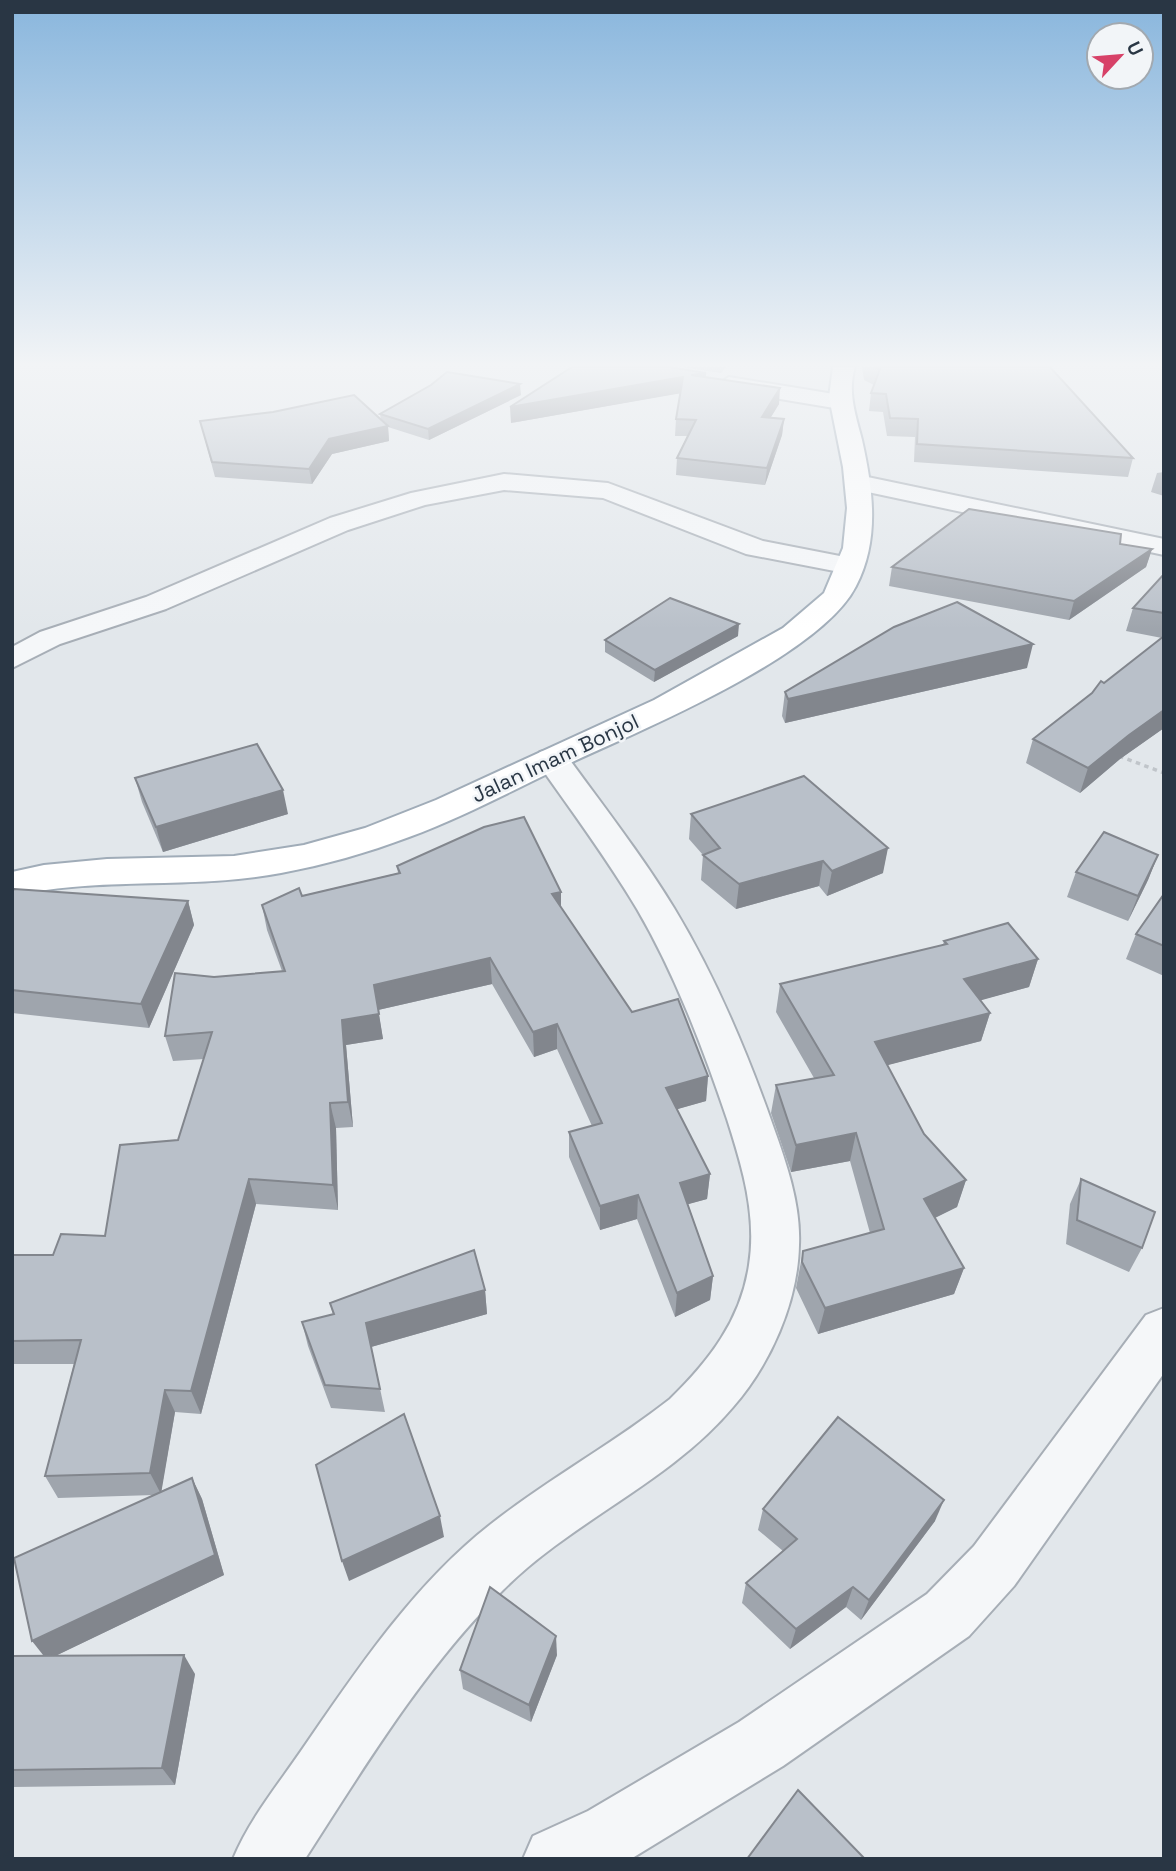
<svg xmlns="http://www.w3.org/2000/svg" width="1176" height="1871" viewBox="0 0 1176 1871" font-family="'Space Grotesk',sans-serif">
	<rect width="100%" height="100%" fill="#e2e7eb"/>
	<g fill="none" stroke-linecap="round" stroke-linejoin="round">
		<g stroke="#a7aeb6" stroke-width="4">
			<g id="minor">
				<polygon points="729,377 840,395 851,402 840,409 721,389 718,384"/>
				<polygon points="504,474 608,483 763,541 850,558 860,560 864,566 860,572 850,574 746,554 603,498 504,490 425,505 348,530 166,609 60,644 12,668 12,647 40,632 146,597 330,518 411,493"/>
				<polygon points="858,475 1164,539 1164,555 849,488 845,483 849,478"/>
				<path d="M552 749 564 752C601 803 641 854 674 908 714 974 745 1047 771 1120 785 1159 801 1203 799 1245 798 1302 770 1365 733 1407 669 1483 573 1520 503 1590 424 1668 365 1766 305 1859H233C249 1820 277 1786 301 1751 356 1671 414 1584 491 1524 548 1479 613 1444 670 1399 709 1361 741 1320 749 1265 757 1215 742 1166 727 1119 703 1048 675 974 637 909 606 857 570 809 535 759L540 752Z"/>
				<polygon points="1164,1308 1164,1373 1014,1586 969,1636 783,1766 634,1857 523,1859 533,1836 588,1811 739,1722 927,1594 974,1546 1146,1315"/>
			</g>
		</g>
		<g stroke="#a0acb8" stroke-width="4">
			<path id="major" d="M833 367H855C847 392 856 416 862 440 873 489 880 540 856 586 820 657 639 731 566 765 513 790 463 817 409 837 367 853 324 865 281 873 192 890 101 876 12 896V872L44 865 107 859 234 856 304 845 365 828 436 800 654 700 783 628 824 593 843 548 847 508 843 467 829 397Z"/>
		</g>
		<polyline stroke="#c0c5ca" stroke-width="2.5" stroke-dasharray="3.5 3.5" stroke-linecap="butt" points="1160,367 1164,375"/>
		<polyline stroke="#c0c5ca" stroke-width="3.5" stroke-dasharray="4.5 4.5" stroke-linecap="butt" points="1119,756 1164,773"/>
		<use href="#minor" fill="#f5f7f9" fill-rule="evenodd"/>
		<use href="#major" fill="#fff" fill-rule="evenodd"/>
	</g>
	<g fill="#9fa5ad">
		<polygon points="681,367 726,367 721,373"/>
		<polygon points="862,367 1050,367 1133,458 1128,477 914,462 915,437 887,436 883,412 869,411 871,393 874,385 864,380"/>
		<polygon points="706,373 706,378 779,404 771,417 784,419 782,435 765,485 676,475 677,458 687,436 675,436 676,419 680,393 511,423"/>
		<polygon points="521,395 429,440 388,427 389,441 332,454 312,484 215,477 200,421 381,420 380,414"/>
		<polygon points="1164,472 1164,496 1151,492 1157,473"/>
		<polygon points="1120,544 1152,549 1146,567 1069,620 889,586 892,567"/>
		<polygon points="1164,574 1164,728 1120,759 1080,793 1026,763 1033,739 1162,638 1126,631 1133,608"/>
		<polygon points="738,636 654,682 605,652 605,640"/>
		<polygon points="1027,668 785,723 782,716 785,692"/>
		<polygon points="135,778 288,814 163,852 142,802"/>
		<polygon points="691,814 883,873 827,896 819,886 736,909 701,880 703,855 689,839"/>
		<polygon points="1158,855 1148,880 1128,921 1067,897 1076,872"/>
		<polygon points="397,866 561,892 561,908 632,1012 708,1076 706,1101 677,1109 710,1174 707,1199 688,1204 713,1276 710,1300 675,1317 637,1219 600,1230 569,1157 569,1132 592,1126 557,1049 534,1057 492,984 378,1010 383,1039 346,1045 353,1127 336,1128 338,1210 256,1204 201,1414 175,1412 161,1491 192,1478 202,1499 224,1575 55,1656 195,1674 175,1785 12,1787 12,1656 44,1656 154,1495 58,1498 45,1476 74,1364 12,1364 12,1255 53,1255 105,1236 178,1140 204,1059 173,1061 165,1036 214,977 282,971 267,930 262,905 398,873"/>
		<polygon points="12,892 188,901 194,925 149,1028 12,1013"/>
		<polygon points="1164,894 1164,976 1126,959 1136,934"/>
		<polygon points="944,941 1038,959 1029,987 980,1000 990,1013 981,1041 887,1065 924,1134 966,1180 957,1207 935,1218 964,1268 954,1294 818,1334 796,1288 803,1251 870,1233 850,1161 791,1172 771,1113 776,1085 814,1078 776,1012 780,984 943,945"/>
		<polygon points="1081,1179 1142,1248 1129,1272 1066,1244 1070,1204"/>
		<polygon points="485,1290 487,1314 371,1347 385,1412 331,1408 308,1346 302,1322 333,1315 330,1303"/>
		<polygon points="763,1509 935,1521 861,1620 846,1607 790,1649 742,1603 746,1583 783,1551 758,1530"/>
		<polygon points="557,1655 531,1722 463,1689 460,1670"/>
	</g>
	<g fill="#82868d">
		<polygon points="706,373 705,389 691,375"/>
		<polygon points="683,377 682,393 511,423 510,407"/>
		<polygon points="520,384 521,395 429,440 428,429"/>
		<polygon points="780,388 779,404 761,433 762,417"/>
		<polygon points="784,419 782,435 765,485 767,468"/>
		<polygon points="388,426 389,441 332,454 312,484 309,469 329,439"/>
		<polygon points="1152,549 1146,567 1069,620 1074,601"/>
		<polygon points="739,624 738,636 654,682 655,670"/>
		<polygon points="1033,644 1027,668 785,723 788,699"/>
		<polygon points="1164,710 1164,728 1120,759 1080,793 1088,768 1129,735"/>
		<polygon points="283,790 288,814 163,852 156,827"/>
		<polygon points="888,848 883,873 827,896 832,871"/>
		<polygon points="1158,855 1148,880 1128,921 1138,896"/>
		<polygon points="823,861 819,886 736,909 739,884"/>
		<polygon points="561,892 561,917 552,894"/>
		<polygon points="188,901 194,925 149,1028 141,1004"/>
		<polygon points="490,958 492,984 378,1010 374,985"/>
		<polygon points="1038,959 1029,987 957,1007 964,979"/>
		<polygon points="990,1013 981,1041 869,1070 875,1042"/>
		<polygon points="379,1014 383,1039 346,1045 353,1127 348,1102 342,1020"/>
		<polygon points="557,1024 557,1049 534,1057 533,1032"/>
		<polygon points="708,1076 706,1101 664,1113 666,1088"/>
		<polygon points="330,1103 336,1128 338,1210 333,1185"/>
		<polygon points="856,1133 850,1161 791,1172 796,1145"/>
		<polygon points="710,1174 707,1199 678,1207 680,1183"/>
		<polygon points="249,1179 256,1204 201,1414 191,1391"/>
		<polygon points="966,1180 957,1207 916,1227 924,1199"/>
		<polygon points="638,1195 637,1219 600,1230 600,1206"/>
		<polygon points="964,1268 954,1294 818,1334 825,1308"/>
		<polygon points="713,1276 710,1300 675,1317 677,1293"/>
		<polygon points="485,1290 487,1314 371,1347 385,1412 366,1323"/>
		<polygon points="165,1390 175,1412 161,1494 150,1473"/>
		<polygon points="192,1478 202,1499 224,1575 47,1660 32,1641"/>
		<polygon points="944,1500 935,1521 861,1620 869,1600"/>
		<polygon points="440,1516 444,1537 349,1581 342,1561"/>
		<polygon points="853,1587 846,1607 790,1649 796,1629"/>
		<polygon points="556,1636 557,1655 531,1722 529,1705"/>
		<polygon points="184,1655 195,1674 175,1785 162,1768"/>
	</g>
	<g fill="#b9c0c9" stroke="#82868d" stroke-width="2">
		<polygon points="572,367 669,367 706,373 691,375 780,388 762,417 784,419 767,468 677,458 696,420 676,419 683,377 510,407"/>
		<polygon points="875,367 1050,367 1133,458 917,444 918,419 890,418 886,394 871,393 880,369"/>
		<polygon points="447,372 520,384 428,429 380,414 431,385"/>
		<polygon points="354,395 388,426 329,439 309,469 212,462 200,421 273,412"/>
		<polygon points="969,509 1121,534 1120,544 1152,549 1074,601 892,567"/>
		<polygon points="1164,574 1164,613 1133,608"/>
		<polygon points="670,598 739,624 655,670 605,640"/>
		<polygon points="957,602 1033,644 788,699 785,692 894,627"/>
		<polygon points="1164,636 1164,710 1129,735 1088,768 1033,739 1092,693 1101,681 1104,683"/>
		<polygon points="257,744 283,790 156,827 135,778"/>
		<polygon points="804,776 888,848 832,871 823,861 739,884 703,855 720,848 691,814"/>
		<polygon points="524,817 561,892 552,894 632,1012 678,999 708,1076 666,1088 710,1174 680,1183 713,1276 677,1293 638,1195 600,1206 569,1132 602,1123 557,1024 533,1032 490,958 374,985 379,1014 342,1020 348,1102 330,1103 333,1185 249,1179 191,1391 165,1390 150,1473 45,1476 81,1340 12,1341 12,1255 53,1255 61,1234 105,1236 120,1145 178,1140 212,1032 165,1036 175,973 214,977 285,971 262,905 299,888 302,896 400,873 397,866 484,827"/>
		<polygon points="1104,832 1158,855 1138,896 1076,872"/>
		<polygon points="14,889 188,901 141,1004 12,990 12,892"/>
		<polygon points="1164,894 1164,946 1136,934"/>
		<polygon points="1008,923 1038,959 964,979 990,1013 875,1042 924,1134 966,1180 924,1199 964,1268 825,1308 802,1262 803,1251 884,1229 856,1133 796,1145 776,1085 834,1075 780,984 947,944 944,941"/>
		<polygon points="1081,1179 1155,1212 1142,1248 1077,1220"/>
		<polygon points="474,1250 485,1290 366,1323 380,1389 325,1385 302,1322 334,1314 330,1303"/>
		<polygon points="404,1414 440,1516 342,1561 316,1465"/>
		<polygon points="838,1417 944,1500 869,1600 853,1587 796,1629 746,1583 797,1539 763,1509"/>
		<polygon points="192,1478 215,1555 32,1641 14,1558"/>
		<polygon points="490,1587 556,1636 529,1705 460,1670"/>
		<polygon points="184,1655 162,1768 12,1770 12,1656"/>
		<polygon points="798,1790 865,1859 747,1859"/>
	</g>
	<linearGradient id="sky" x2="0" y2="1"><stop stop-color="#89b6dd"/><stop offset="0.58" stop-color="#f2f4f6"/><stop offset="1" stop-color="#f2f4f6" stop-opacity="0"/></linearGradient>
	<rect width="1176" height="629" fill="url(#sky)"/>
	<g text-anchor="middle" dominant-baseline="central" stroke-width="5" stroke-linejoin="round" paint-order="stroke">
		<g font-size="21" fill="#293644" stroke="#f2f5f8">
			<text transform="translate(555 758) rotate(-25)">Jalan Imam Bonjol</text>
		</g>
	</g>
	<rect width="1176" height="1871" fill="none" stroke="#293644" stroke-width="28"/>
	<g transform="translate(1120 56) rotate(64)"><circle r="33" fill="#f2f5f8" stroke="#a2a9b0" stroke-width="2"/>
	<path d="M0-5L12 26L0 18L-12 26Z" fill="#d74168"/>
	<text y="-10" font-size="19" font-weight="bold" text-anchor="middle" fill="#293644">U</text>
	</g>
</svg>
